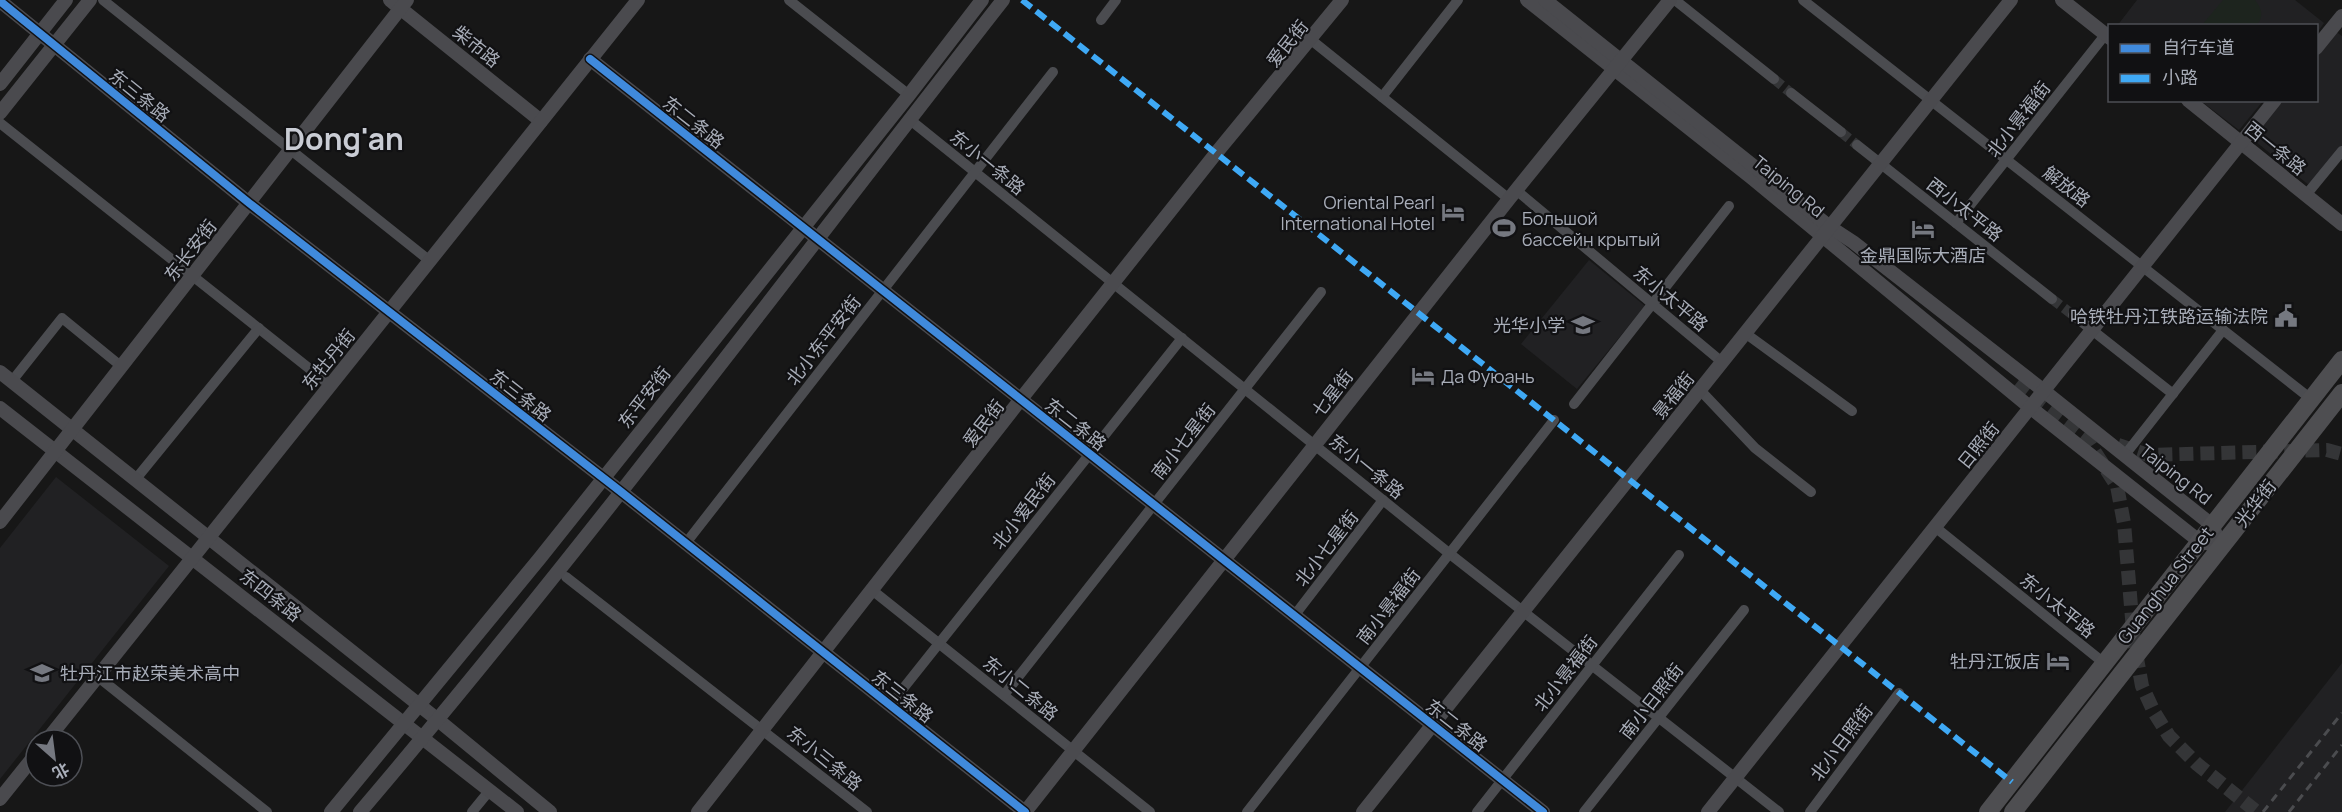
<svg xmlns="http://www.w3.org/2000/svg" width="2342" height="812" viewBox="0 0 2342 812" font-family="Manrope,'Noto Sans SC',sans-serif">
	<rect width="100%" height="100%" fill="#171717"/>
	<g fill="#212123">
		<polygon points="2137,0 2295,0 2324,23 2317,33 2316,26 2117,26"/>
		<polygon points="2335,31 2342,36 2342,146 2310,186 2250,137 2279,101 2316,100 2317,54"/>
		<polygon points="2201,101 2263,101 2239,130"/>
		<polygon points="1589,260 1645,306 1577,389 1521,344"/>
		<polygon points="56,477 169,566 0,779 0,548"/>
		<polygon points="2342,663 2342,812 2225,812"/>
	</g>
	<path fill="#1d241e" d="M2223 0H2255C2262 9 2264 16 2257 25H2202Z"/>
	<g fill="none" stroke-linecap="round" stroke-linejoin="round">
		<g stroke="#343537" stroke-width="10" stroke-dasharray="10 5" stroke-linecap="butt">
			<polyline points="1774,79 1791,93"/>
			<polyline points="1841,132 1857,145"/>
			<polyline points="2052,299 2073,315"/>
		</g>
		<g stroke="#343537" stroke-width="14" stroke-dasharray="14 7" stroke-linecap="butt">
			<polyline points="2015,385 2087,440 2117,486 2124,523 2134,642 2142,686 2154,712 2169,736 2197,764 2257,812"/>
			<polyline points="2118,445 2148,455 2327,450 2342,454"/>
		</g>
		<g stroke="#4b4c50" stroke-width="10">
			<polyline points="103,0 430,261"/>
			<polyline points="789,0 909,95"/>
			<polyline points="1675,0 1774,79"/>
			<polyline points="1803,0 2311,399"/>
			<polyline points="1101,20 1116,0"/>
			<polyline points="1310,39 1509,199"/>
			<polyline points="1791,93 1841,132"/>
			<polyline points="1382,97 1458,0"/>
			<polyline points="909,119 1450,554 1779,812"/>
			<polyline points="0,123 330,385"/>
			<polyline points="1857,145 2052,299"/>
			<polyline points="1516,190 1722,362"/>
			<polyline points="2306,195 2342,151"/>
			<polyline points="1956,223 2105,35"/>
			<polyline points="2073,315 2173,394"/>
			<polyline points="1745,333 1852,411"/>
			<polyline points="12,381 62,318 122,367"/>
			<polyline points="1700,390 1755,448 1811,492"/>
			<polyline points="1574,404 1729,206"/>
			<polyline points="2124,456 2223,330"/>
			<polyline points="135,480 259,328"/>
			<polyline points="1935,527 2104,663"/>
			<polyline points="686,543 1053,72"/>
			<polyline points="566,577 867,812"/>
			<polyline points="872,590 1150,812"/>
			<polyline points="1294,616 1383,500"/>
			<polyline points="97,676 267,812"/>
			<polyline points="1004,695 1321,292"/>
			<polyline points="890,705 1182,338"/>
			<polyline points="472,812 490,790"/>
			<polyline points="1247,812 1554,420"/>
			<polyline points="1477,812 1679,555"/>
			<polyline points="1584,812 1744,610"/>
			<polyline points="1810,812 1899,693"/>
		</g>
		<g stroke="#4a4a4e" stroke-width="14">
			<polyline points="390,0 541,121"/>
			<polyline points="1527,0 1752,178 2031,408 2199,541 2221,547"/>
			<polyline points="1545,0 1830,227 1853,242 2044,391 2212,525 2221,547"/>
			<polyline points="2062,0 2110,38"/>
			<polyline points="0,1 249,203 620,491 1025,812"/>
			<polyline points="2316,48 2342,16"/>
			<polyline points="590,59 1543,812"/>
			<polyline points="0,84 66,0"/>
			<polyline points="2188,100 2342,224"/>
			<polyline points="0,113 90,0"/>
			<polyline points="0,372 438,720 550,812"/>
			<polyline points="0,408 517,812"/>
			<polyline points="0,522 407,0"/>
			<polyline points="47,740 638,0"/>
			<polyline points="0,799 36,754"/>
			<polyline points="331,812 540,558 909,95 982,0"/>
			<path d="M360 812C584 549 790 272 1003 0"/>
			<polyline points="698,812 1021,399 1217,152 1342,0"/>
			<polyline points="1025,812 1509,199 1670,0"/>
			<polyline points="1363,812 2011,0"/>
			<polyline points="1708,812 2275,100"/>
		</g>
		<g stroke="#4e4e51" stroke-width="18">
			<polyline points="1988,812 2342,360"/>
			<polyline points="2013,812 2342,393"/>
		</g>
		<g stroke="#4b4c4f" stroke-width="3" stroke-dasharray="8 6" stroke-linecap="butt">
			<polyline points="2263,812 2342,713"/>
			<polyline points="2289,812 2342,745"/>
		</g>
		<polyline stroke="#3fa9f5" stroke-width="6" stroke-dasharray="12 6" stroke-linecap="butt" points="1022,0 2012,782"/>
		<g stroke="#111113" stroke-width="11">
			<g id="cycleway">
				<polyline points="0,1 249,203 620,491 1025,812"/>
				<polyline points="590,59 1543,812"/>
			</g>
		</g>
		<use href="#cycleway" stroke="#408adc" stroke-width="8"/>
	</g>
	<defs>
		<g id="hotel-bare" transform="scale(1.8)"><path d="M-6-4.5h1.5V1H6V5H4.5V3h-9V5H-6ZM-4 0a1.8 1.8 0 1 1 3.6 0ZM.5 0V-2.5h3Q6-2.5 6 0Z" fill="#757880" stroke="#111113" stroke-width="2.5" paint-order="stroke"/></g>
		<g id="stadium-bare" transform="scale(1.8)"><path d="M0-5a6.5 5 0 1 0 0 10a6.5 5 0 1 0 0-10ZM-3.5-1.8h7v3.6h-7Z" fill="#757880" stroke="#111113" stroke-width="2.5" paint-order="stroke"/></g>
		<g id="civic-bare" transform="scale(1.8)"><path d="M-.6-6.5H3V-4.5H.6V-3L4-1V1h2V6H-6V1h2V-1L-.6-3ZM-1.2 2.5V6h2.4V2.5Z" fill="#757880" stroke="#111113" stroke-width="2.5" paint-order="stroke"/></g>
		<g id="school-bare" transform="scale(1.8)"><path d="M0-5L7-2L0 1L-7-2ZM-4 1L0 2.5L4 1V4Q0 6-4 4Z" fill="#757880" stroke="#111113" stroke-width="2.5" paint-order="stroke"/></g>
	</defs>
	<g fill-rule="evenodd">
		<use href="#hotel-bare" x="1453" y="212"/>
		<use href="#stadium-bare" x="1504" y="228"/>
		<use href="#hotel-bare" x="1923" y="229"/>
		<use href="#civic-bare" x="2286" y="316"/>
		<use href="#school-bare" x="1583" y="325"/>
		<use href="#hotel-bare" x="1423" y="376"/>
		<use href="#hotel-bare" x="2058" y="661"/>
		<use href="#school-bare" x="42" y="673"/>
	</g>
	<g text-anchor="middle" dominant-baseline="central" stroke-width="4.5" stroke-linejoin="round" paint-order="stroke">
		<g font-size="18" fill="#a8adb8" stroke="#111113">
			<text transform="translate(1287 43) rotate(-51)">爱民街</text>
			<text transform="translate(477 46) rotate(39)">柴市路</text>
			<text transform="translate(140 95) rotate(39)">东三条路</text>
			<text transform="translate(2018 119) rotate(-52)">北小景福街</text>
			<text transform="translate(694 122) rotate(38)">东二条路</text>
			<text transform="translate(2276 148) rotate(39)">西一条路</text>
			<text transform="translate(988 162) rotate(39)">东小一条路</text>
			<text transform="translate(1789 186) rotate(39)">Taiping Rd</text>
			<text transform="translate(2067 186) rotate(38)">解放路</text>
			<text transform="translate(1965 209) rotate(38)">西小太平路</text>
			<text transform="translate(190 250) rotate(-52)">东长安街</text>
			<text transform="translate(1671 298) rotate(40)">东小太平路</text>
			<text transform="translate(823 340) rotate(-52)">北小东平安街</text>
			<text transform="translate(328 359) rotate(-51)">东牡丹街</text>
			<text transform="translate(1332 393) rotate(-52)">七星街</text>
			<text transform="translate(521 395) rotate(38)">东三条路</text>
			<text transform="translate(1673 395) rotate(-51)">景福街</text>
			<text transform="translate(644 397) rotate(-52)">东平安街</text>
			<text transform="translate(983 423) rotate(-52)">爱民街</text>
			<text transform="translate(1076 424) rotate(38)">东二条路</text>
			<text transform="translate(1183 441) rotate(-52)">南小七星街</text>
			<text transform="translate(1978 445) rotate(-51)">日照街</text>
			<text transform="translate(1367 466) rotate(39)">东小一条路</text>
			<text transform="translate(2176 474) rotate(38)">Taiping Rd</text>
			<text transform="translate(2255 503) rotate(-52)">光华街</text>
			<text transform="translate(1023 511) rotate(-52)">北小爱民街</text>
			<text transform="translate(1326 548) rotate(-52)">北小七星街</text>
			<text transform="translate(2165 585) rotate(-52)">Guanghua Street</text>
			<text transform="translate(271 595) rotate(38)">东四条路</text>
			<text transform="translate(2058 605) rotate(39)">东小太平路</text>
			<text transform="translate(1388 606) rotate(-52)">南小景福街</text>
			<text transform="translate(1565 673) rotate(-52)">北小景福街</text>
			<text transform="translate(1021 688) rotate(39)">东小二条路</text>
			<text transform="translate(903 696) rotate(38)">东三条路</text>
			<text transform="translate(1651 701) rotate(-52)">南小日照街</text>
			<text transform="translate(1457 725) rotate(38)">东二条路</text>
			<text transform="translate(1841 742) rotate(-53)">北小日照街</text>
			<text transform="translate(825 758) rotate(39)">东小三条路</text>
		</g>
		<g font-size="18" fill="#a8adb8" stroke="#111113" text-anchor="end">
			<text x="1435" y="202">Oriental Pearl<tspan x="1435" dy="21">International Hotel</tspan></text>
			<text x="1522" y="218" text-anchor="start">Большой<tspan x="1522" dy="21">бассейн крытый</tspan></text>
			<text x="1923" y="255" text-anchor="middle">金鼎国际大酒店</text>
			<text x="2268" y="316">哈铁牡丹江铁路运输法院</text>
			<text x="1565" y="325">光华小学</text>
			<text x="1441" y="376" text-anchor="start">Да Фуюань</text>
			<text x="2040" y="661">牡丹江饭店</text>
			<text x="60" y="673" text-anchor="start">牡丹江市赵荣美术高中</text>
		</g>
		<g font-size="30" font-weight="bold" fill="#c9ccd4" stroke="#111113">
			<text x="344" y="138">Dong'an</text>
		</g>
	</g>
	<rect x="2108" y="24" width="210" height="78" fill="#111113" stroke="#4d4f55" stroke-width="1.5"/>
	<rect x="2120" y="44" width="30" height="9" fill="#408adc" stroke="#4d4f55" stroke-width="1.5"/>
	<text x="2162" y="54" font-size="18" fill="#a8adb8">自行车道</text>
	<rect x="2120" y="74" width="30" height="9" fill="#3fa9f5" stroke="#4d4f55" stroke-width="1.5"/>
	<text x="2162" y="84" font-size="18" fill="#a8adb8">小路</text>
	<g transform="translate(54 758) rotate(152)"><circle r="28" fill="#111113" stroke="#4d4f55" stroke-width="1.5"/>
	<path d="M0-4.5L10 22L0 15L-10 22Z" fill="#757880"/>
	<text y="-9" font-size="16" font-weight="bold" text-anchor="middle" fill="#a8adb8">北</text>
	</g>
</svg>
